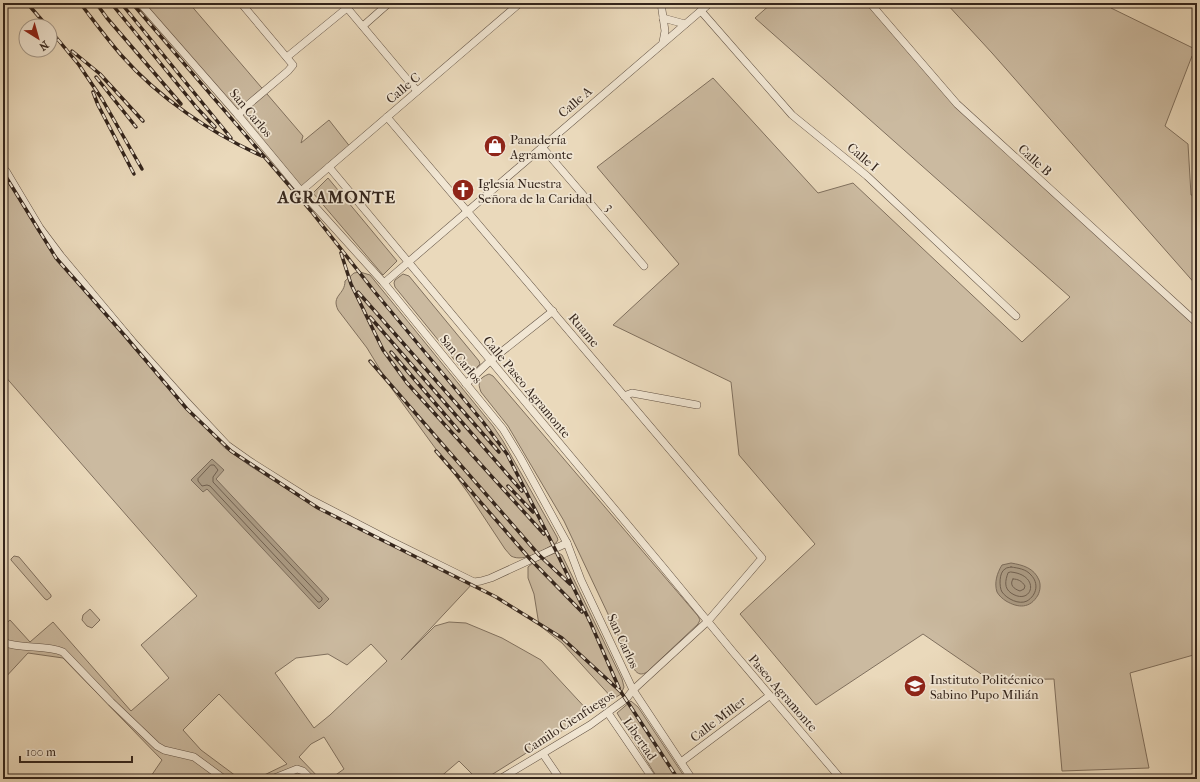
<svg xmlns="http://www.w3.org/2000/svg" width="1200" height="782" viewBox="0 0 1200 782" font-family="'IM FELL French Canon',serif">
	<rect width="100%" height="100%" fill="#ead9bb"/>
	<filter id="stains"><feTurbulence type="fractalNoise" baseFrequency=".005" numOctaves="4"/><feColorMatrix values="0 0 0 0 .2 0 0 0 0 .09 0 0 0 0 .02 0 0 0 .5 -.17"/></filter>
	<radialGradient id="worn" r=".72"><stop offset=".6" stop-color="#630" stop-opacity="0"/><stop offset="1" stop-color="#630" stop-opacity=".3"/></radialGradient>
	<g fill="#cbbaa0" stroke="#80705e" fill-rule="evenodd">
		<polygon points="140,3 189,3 303,136 301,143 329,120 351,148 301,191"/>
		<polygon points="772,3 870,3 957,104 1197,320 1197,654 1130,673 1149,768 1062,771 1054,679 990,680 923,634 816,705 740,614 815,544 739,455 731,382 613,325 679,264 597,167 713,78 818,193 853,183 1022,342 1070,297 755,18"/>
		<polygon points="946,3 1113,3 1111,8 1197,50 1197,58 1192,56 1165,126 1188,144 1191,195 1197,196 1197,286 992,53"/>
		<path d="M3 176 40 228 231 451 318 508 474 582 401 660 435 626 449 622 466 623 502 638 541 660 590 713 485 779H477L459 761 438 779H330L344 769 324 737 311 744 299 757 320 779H256L287 764 219 694 183 730 201 750 240 779H149L162 760 63 658 28 653 3 680V626L10 620 30 642 53 622 131 711 169 678 141 645 197 596 3 374ZM371 644 387 661 330 715 314 728 275 673 296 658 328 654 347 665Z"/>
		<polygon points="328,178 397,261 383,275 313,193"/>
		<path d="M360 272 370 275 493 426 503 441 557 537 558 540 556 543C545 549 524 563 511 556 509 554 507 551 505 549L468 493 392 389 367 348 338 310C331 295 345 295 345 281L354 273Z"/>
		<polygon points="403,274 409,276 479,361 480,364 472,372 467,375 465,373 395,287 394,283 395,280"/>
		<path d="M489 374 493 376 698 616 700 620 698 624 647 672C642 675 638 675 634 669L564 521 508 426 481 392C477 382 479 378 489 374Z"/>
		<polygon points="557,552 562,555 622,679 624,687 621,694 613,699 562,643 539,625 534,594 528,578 528,567 534,562"/>
		<polygon points="14,556 19,557 51,595 51,597 47,600 45,599 11,560 11,559"/>
		<polygon points="90,609 100,620 92,628 87,626 82,620 83,615"/>
		<polygon points="631,701 638,707 686,779 658,779 617,713"/>
	</g>
	<g fill="#ac9c85" stroke="#7c6c5b">
		<polygon points="212,459 224,470 216,479 329,599 319,609 207,489 203,492 191,480"/>
		<path d="M1011 563C1023 565 1034 568 1039 580 1041 585 1040 591 1038 595 1030 609 1018 608 1006 601 1003 599 999 596 997 592 994 583 997 573 1002 565Z"/>
	</g>
	<g fill="none" stroke-linecap="round" stroke-linejoin="round">
		<g stroke="#706050" stroke-width="1">
			<polygon points="211,465 214,465 218,470 213,477 213,482 322,598 322,600 320,602 318,602 210,486 207,485 202,486 198,481 198,479"/>
			<path d="M1011 567C1018 568 1026 569 1031 575 1039 583 1037 595 1027 601 1019 605 1007 599 1002 592 999 587 999 572 1005 569 1007 567 1009 568 1011 567Z"/>
			<path d="M1011 572C1042 575 1032 607 1011 593 1004 588 1005 581 1008 573Z"/>
			<path d="M1013 579C1018 579 1022 581 1025 586L1024 589 1020 591C1014 589 1009 585 1013 579Z"/>
		</g>
		<g stroke="#625244" stroke-width="8">
			<g id="minor">
				<polyline points="140,3 238,115 301,191 384,283 503,429 520,457 567,543 581,580 633,690 692,779"/>
				<polyline points="343,3 417,91"/>
				<polyline points="661,3 665,31 663,42"/>
				<polyline points="870,3 957,104 1197,323"/>
				<polyline points="701,11 792,115 867,176 1016,316"/>
				<polyline points="663,18 685,24"/>
				<polyline points="363,26 389,3"/>
				<polyline points="287,57 347,8"/>
				<polyline points="238,115 249,104 288,71 293,65 241,3"/>
				<polyline points="387,117 762,558 708,621 633,690 626,699 590,725 500,779"/>
				<polyline points="542,147 644,266"/>
				<polyline points="329,167 663,567 733,652 841,779"/>
				<polyline points="3,172 6,171 40,228 61,256 133,342 185,400 227,445 251,462 308,498 389,540 474,582 481,581 491,578 567,543"/>
				<polyline points="301,191 520,3"/>
				<polyline points="384,283 710,3"/>
				<polyline points="466,384 490,361 553,311"/>
				<polyline points="624,396 632,393 697,405"/>
				<path d="M3 642C22 650 44 644 63 652L111 702 157 746 164 750 194 757 224 779"/>
				<polyline points="608,713 653,779"/>
				<polyline points="543,754 560,779"/>
				<polyline points="681,762 769,696"/>
				<polyline points="272,779 297,769 303,771 311,779"/>
				<polyline points="1020,779 1049,778 1163,779"/>
			</g>
		</g>
		<use href="#minor" stroke="#f1e6d3" stroke-width="7"/>
		<g stroke="#34251c" stroke-width="3.5">
			<g id="rail">
				<polyline points="27,3 47,26"/>
				<path d="M80 3C94 21 107 39 122 56 159 98 211 133 262 156"/>
				<polyline points="96,3 107,18 181,104"/>
				<polyline points="111,3 197,108 215,127"/>
				<polyline points="121,3 231,138"/>
				<polyline points="132,3 311,211 374,291 483,422 507,454 555,549 591,624 619,688"/>
				<polyline points="50,30 79,65 102,99 142,169"/>
				<polyline points="72,51 100,74 143,121"/>
				<polyline points="96,77 136,127"/>
				<polyline points="93,92 98,105 134,174"/>
				<polyline points="3,172 56,258 126,337 187,409 231,451 318,508 496,597 562,638 621,692 678,779"/>
				<polyline points="341,253 351,284 383,350 407,383 544,534"/>
				<polyline points="358,292 499,452"/>
				<polyline points="370,317 522,491"/>
				<polyline points="391,352 459,431"/>
				<polyline points="370,361 539,555 570,584"/>
				<polyline points="436,451 530,559 582,612"/>
				<polyline points="508,486 533,512"/>
			</g>
		</g>
		<use href="#rail" stroke="#f1e6d3" stroke-width="2" stroke-dasharray="6" stroke-linecap="butt"/>
	</g>
	<defs>
		<g id="shop-disc" transform="scale(1.15)"><circle r="9.5" fill="#8f2418" stroke="#f1e6d3"/><path d="M-5-2.5h2.3a2.7 3.5 0 0 1 5.4 0H5L5.5 6h-11ZM-1.5-2.5h3a1.5 2.3 0 0 0-3 0Z" fill="#fff"/></g>
		<g id="church-disc" transform="scale(1.15)"><circle r="9.5" fill="#8f2418" stroke="#f1e6d3"/><path d="M-1.2-6h2.4v3.5h3.3v2.4h-3.3V6h-2.4V-.1h-3.3v-2.4h3.3Z" fill="#fff"/></g>
		<g id="school-disc" transform="scale(1.15)"><circle r="9.5" fill="#8f2418" stroke="#f1e6d3"/><path d="M0-5L7-2L0 1L-7-2ZM-4 1L0 2.5L4 1V4Q0 6-4 4Z" fill="#fff"/></g>
	</defs>
	<g fill-rule="evenodd">
		<use href="#shop-disc" x="495" y="146"/>
		<use href="#church-disc" x="463" y="190"/>
		<use href="#school-disc" x="915" y="686"/>
	</g>
	<g text-anchor="middle" dominant-baseline="central" stroke-width="3.5" stroke-linejoin="round" paint-order="stroke">
		<g font-size="13" fill="#34251c" stroke="#f1e6d3">
			<text transform="translate(403 88) rotate(-40)">Calle C</text>
			<text transform="translate(575 102) rotate(-41)">Calle A</text>
			<text transform="translate(251 113) rotate(50)">San Carlos</text>
			<text transform="translate(863 157) rotate(40)">Calle I</text>
			<text transform="translate(1035 160) rotate(42)">Calle B</text>
			<text transform="translate(610 207) rotate(49)">3</text>
			<text transform="translate(584 330) rotate(50)">Ruame</text>
			<text transform="translate(461 359) rotate(51)">San Carlos</text>
			<text transform="translate(527 387) rotate(50)">Calle Paseo Agramonte</text>
			<text transform="translate(623 641) rotate(65)">San Carlos</text>
			<text transform="translate(783 693) rotate(49)">Paseo Agramonte</text>
			<text transform="translate(718 719) rotate(-37)">Calle Miller</text>
			<text transform="translate(569 722) rotate(-33)">Camilo Cienfuegos</text>
			<text transform="translate(640 739) rotate(55)">Libertad</text>
		</g>
		<g font-size="13" fill="#34251c" stroke="#f1e6d3" text-anchor="start">
			<text x="510" y="139">Panadería<tspan x="510" dy="15">Agramonte</tspan></text>
			<text x="478" y="183">Iglesia Nuestra<tspan x="478" dy="15">Señora de la Caridad</tspan></text>
			<text x="930" y="679">Instituto Politécnico<tspan x="930" dy="15">Sabino Pupo Milián</tspan></text>
		</g>
		<g font-size="17" font-weight="bold" letter-spacing="1" fill="#34251c" stroke="#f1e6d3">
			<text x="337" y="197">AGRAMONTE</text>
		</g>
	</g>
	<rect width="1200" height="782" fill="none" stroke="#ead9bb" stroke-width="16"/>
	<rect x="4" y="4" width="1192" height="774" fill="none" stroke="#34251c" stroke-width="2"/>
	<rect x="8" y="8" width="1184" height="766" fill="none" stroke="#34251c"/>
	<g transform="translate(38 38) rotate(143)"><circle r="19" fill="#f1e6d3" stroke="#a5998a"/>
	<path d="M0-3L7 15L0 10L-7 15Z" fill="#8f2418"/>
	<text y="-6" font-size="11" font-weight="bold" text-anchor="middle" fill="#34251c">N</text>
	</g>
	<path d="M20 756v6h112v-6" fill="none" stroke="#34251c" stroke-width="2"/>
	<text x="26" y="756" font-size="12" fill="#34251c" stroke="#f1e6d3" stroke-width="3" paint-order="stroke">100 m</text>
	<rect width="100%" height="100%" filter="url(#stains)"/>
	<rect width="100%" height="100%" fill="url(#worn)"/>
</svg>
